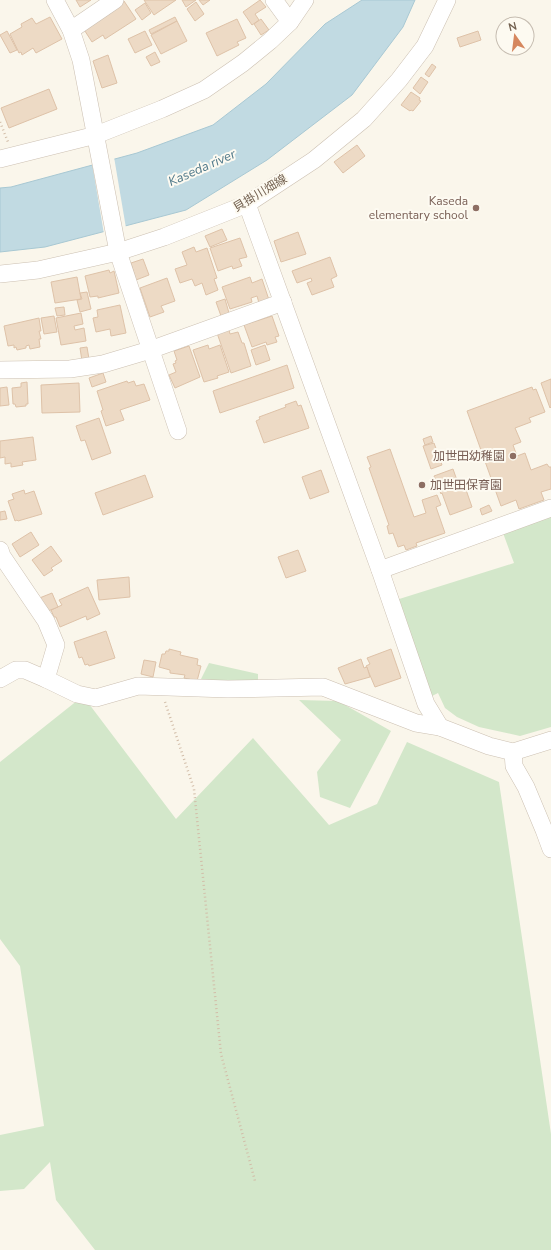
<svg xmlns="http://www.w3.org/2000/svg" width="551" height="1250" viewBox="0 0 551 1250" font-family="'Nunito Sans','Noto Sans JP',sans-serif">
	<rect width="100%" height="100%" fill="#faf6eb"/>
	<g fill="#d3e7ca">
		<polygon points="551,516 551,727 520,736 479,727 457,717 445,708 438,693 432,696 396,600 514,563 503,533"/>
		<polygon points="209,663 258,674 258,682 200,681"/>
		<polygon points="83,696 176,819 253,738 329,825 377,804 407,742 499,782 551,1134 551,1250 95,1250 56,1200 50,1162 24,1189 0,1191 0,1135 44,1126 20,966 0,939 0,762"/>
		<polygon points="299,700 338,701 391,731 350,808 320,797 317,772 341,740"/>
	</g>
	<polygon fill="#c1dae2" stroke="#a8c8d3" points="362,0 415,0 403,27 352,95 267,160 186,210 45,247 0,252 0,188 11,187 137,153 213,125 266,84 325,24"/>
	<polygon fill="#faf6eb" points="114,157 126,228 104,234 92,163"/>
	<g fill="#eddac5" stroke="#dec2a8">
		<polygon points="76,0 91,0 80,7"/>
		<polygon points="144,0 176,0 154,15"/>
		<polygon points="182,0 196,0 186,7"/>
		<polygon points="199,0 210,0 203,5"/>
		<polygon points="260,0 266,7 255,14 259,20 252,25 243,12"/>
		<polygon points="124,1 136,19 105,39 103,35 92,42 83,28"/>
		<polygon points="196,2 204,14 195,21 187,9"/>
		<polygon points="145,3 151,13 142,20 135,10"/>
		<polygon points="50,17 62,39 36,53 33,48 22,55 21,52 19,53 10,34 22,27 21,24 32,18 36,24"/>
		<polygon points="175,17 177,21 151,34 149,30"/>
		<polygon points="237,19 246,38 237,42 239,45 217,56 206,33"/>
		<polygon points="261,19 269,30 261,35 254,24"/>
		<polygon points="177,21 187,41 161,54 151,35"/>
		<polygon points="7,31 17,50 10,53 0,35"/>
		<polygon points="145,31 152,45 135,53 128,39"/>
		<polygon points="478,31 481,40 460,47 457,38"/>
		<polygon points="155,52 160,62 151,66 146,57"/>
		<polygon points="108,55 117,83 102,88 93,61"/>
		<polygon points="432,64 436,67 429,77 425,74"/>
		<polygon points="421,77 428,82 420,94 413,88"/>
		<polygon points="49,89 57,109 9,128 1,108"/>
		<polygon points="411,92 420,98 419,100 421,101 413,111 411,110 410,111 401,105"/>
		<polygon points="357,145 365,156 343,173 334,162"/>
		<polygon points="222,229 227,240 210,247 205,236"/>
		<polygon points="298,232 306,254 281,262 274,241"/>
		<polygon points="240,238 247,257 239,259 242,266 233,269 232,266 218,271 210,248"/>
		<polygon points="194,247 196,252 207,248 217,278 214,279 218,290 206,295 202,283 195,286 192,279 180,283 175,269 187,265 182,252"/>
		<polygon points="330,257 337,276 331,279 334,287 312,295 307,283 312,281 311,278 297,283 292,271"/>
		<polygon points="143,259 149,275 136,280 131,263"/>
		<polygon points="109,270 110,273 114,271 119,293 98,298 98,296 90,297 85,276"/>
		<polygon points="77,277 81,299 55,303 51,282"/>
		<polygon points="250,277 252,283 262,279 269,300 259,303 257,296 251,298 252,302 230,309 222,287"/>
		<polygon points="167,278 175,301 161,306 164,312 150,317 140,288"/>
		<polygon points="87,292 91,309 80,312 77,300 82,299 80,293"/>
		<polygon points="225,299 229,313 221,316 216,302"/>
		<polygon points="120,305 126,333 111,336 110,329 96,332 93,318 98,317 97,310"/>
		<polygon points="64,307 65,315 57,316 55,308"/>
		<polygon points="81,313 83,324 74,326 75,330 84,328 86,341 61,345 56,318"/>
		<polygon points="54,316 57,332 44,334 41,318"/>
		<polygon points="272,316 279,336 275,337 277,342 267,345 266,342 252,347 244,325"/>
		<polygon points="39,318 41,331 39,331 41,339 39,339 40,347 30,349 29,345 26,346 26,348 17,350 16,347 14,348 14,345 8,346 4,326"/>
		<polygon points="229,330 230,334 238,332 242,343 244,343 251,366 231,373 217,333"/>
		<polygon points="208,345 209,349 220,345 229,372 217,376 218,378 204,382 193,350"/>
		<polygon points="265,345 270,360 256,365 251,350"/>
		<polygon points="189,346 200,377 175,388 169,375 176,372 173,364 176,363 175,361 177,360 174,351"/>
		<polygon points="87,347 89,359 82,361 80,348"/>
		<polygon points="287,365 294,388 220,413 213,391"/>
		<polygon points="103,373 106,382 92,387 89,378"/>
		<polygon points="551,379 551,407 550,408 541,383"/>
		<polygon points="127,381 128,383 134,381 136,386 144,384 150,400 120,410 124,420 106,426 101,411 103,410 97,391"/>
		<polygon points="27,382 28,404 26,404 26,406 16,407 15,404 13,404 12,388 21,387 21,383"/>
		<polygon points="79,383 80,412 42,413 41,385"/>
		<polygon points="7,387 9,405 0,406 0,388"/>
		<polygon points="532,387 533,390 536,389 545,412 529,418 531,422 515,428 521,442 513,445 517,456 525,453 531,470 547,464 549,467 551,467 551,489 541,492 544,500 519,509 516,500 501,506 467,411"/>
		<polygon points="296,401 298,406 301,405 309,428 264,443 256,421 260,419 259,417 286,407 285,405"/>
		<polygon points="99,418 111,453 92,460 85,440 81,441 76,426"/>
		<polygon points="431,436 433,442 425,445 423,439"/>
		<polygon points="33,437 36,460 22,462 23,465 11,467 11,463 5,464 5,457 0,458 0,441"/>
		<polygon points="434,443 442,465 431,469 423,446"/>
		<polygon points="390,449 414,517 426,513 422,500 437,495 441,505 436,507 445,533 416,543 417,546 406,550 404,545 398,547 393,533 389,534 387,526 389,525 369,468 371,467 367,457"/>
		<polygon points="453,469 459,486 464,484 472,507 450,515 442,493 441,494 434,476"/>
		<polygon points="321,470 329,492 310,499 302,477"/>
		<polygon points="145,475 153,497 103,515 95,493"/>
		<polygon points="24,490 25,494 34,491 42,514 18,521 17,520 15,521 8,501 14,499 12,494"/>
		<polygon points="489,505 492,511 482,515 480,509"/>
		<polygon points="5,511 7,519 0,520 0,512"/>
		<polygon points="31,532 39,545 20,557 12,544"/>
		<polygon points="51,546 62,561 51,568 53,570 44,576 32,560"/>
		<polygon points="298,550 306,571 286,578 278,557"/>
		<polygon points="129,577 130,597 99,600 97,580"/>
		<polygon points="88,587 100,614 87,620 86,616 60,627 56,617 54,617 51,610 62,605 59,600"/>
		<polygon points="52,593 58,607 43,613 37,599"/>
		<polygon points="106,631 115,658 89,666 88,664 85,665 82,657 79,658 74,642"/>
		<polygon points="169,649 181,652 180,655 198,659 197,665 201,666 197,681 184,678 185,675 170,673 170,670 159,667 162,654 165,654 166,651 169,651"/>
		<polygon points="391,649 401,678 375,687 366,666 370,664 367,658"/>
		<polygon points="361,659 364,668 367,667 370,677 345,684 338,668"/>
		<polygon points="144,660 156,662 153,677 141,674"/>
	</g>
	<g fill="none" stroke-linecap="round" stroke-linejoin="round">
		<g stroke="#ccc0b2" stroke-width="18">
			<g id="minor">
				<polyline points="55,0 71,30 81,60 118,252 178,431"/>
				<polyline points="274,0 290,22"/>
				<polyline points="71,30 115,0"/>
				<polyline points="0,159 96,135 162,109 204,90 243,63 270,41 290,22 305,0"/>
				<polyline points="247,204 380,570 426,704 440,727"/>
				<polyline points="0,274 38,270 118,252 164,237 247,204 314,160 364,119 399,80 425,46 447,0"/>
				<polyline points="0,370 70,369 103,364 150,350 283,302"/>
				<polyline points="0,550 2,556 46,621 56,645 46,679"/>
				<polyline points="380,570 551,508"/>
				<polyline points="0,679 16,670 25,670 46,679 77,694 96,698 138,686 228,689 323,687 416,723 440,727 489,746 513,752 551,740"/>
				<polyline points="513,752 514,766 526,787 544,830 551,849"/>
			</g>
		</g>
		<g stroke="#d2bda8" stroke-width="2.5" stroke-dasharray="1 3" stroke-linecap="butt">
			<polyline points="0,122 8,142"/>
			<polyline points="165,702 194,789 221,1054 255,1181"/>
		</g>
		<use href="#minor" stroke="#fff" stroke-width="17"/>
	</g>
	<g fill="#8d6e63" stroke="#fdfaf1" stroke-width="1.5">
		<circle cx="476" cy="208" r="4"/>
		<circle cx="513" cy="456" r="4"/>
		<circle cx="422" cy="485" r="4"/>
	</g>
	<g text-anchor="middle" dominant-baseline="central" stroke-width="4" stroke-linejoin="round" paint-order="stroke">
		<g font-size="12" fill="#736150" stroke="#fdfaf1">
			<text transform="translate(260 193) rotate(-31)">貝掛川畑線</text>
		</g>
		<g font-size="12" fill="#785e54" stroke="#fdfaf1" text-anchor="end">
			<text x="468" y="201">Kaseda<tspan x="468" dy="14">elementary school</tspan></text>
			<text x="505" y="456">加世田幼稚園</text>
			<text x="430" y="485" text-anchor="start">加世田保育園</text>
		</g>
		<g font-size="13" font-style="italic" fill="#50798a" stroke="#fdfaf1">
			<text transform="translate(202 168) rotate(-24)">Kaseda river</text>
		</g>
	</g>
	<g transform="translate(515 36) rotate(346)"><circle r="19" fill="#fdfaf1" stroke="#c6bdb1"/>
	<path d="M0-3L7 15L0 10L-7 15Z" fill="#d6875e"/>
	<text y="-6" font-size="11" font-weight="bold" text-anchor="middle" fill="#736150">N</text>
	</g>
</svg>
